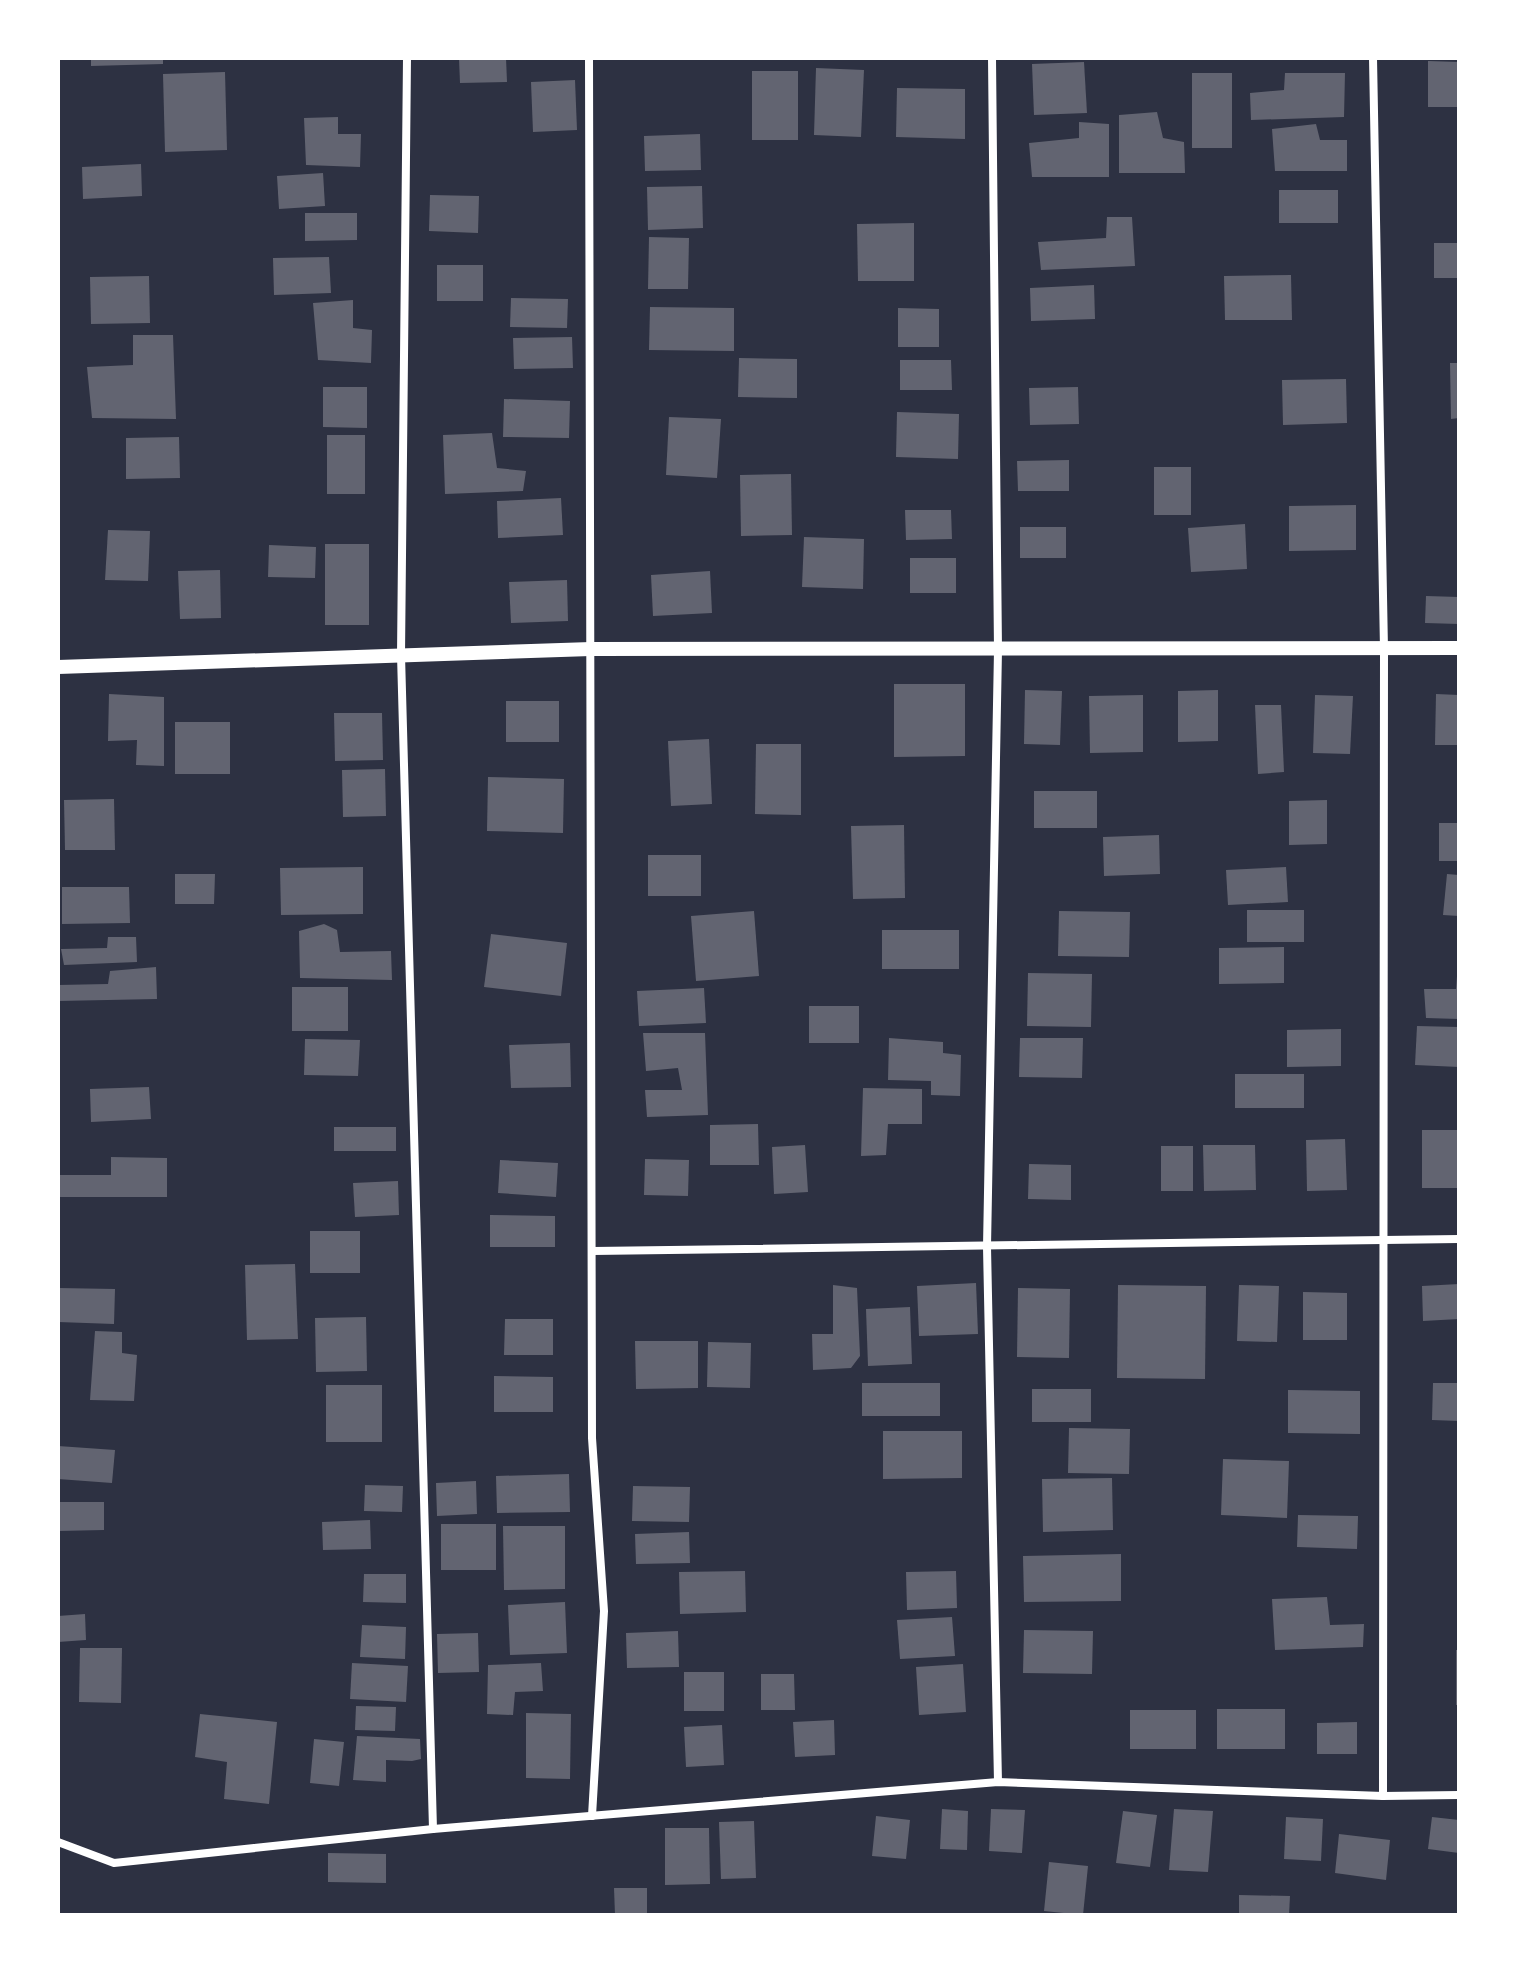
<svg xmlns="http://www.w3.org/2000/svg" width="1517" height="1973" viewBox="0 0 1517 1973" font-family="Manrope,sans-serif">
	<rect width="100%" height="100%" fill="#2d3142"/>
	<g fill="#626471">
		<polygon points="91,58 163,58 163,64 91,66"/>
		<polygon points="459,58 506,58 507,82 460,83"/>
		<polygon points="1428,61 1459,62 1459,107 1428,107"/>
		<polygon points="1084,62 1087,113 1034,115 1032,64"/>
		<polygon points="816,68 864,70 861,137 814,135"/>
		<rect x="752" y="71" width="46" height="69"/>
		<polygon points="225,72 227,150 165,152 163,74"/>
		<rect x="1192" y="73" width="40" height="75"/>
		<polygon points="1285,73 1345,73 1344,117 1251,120 1250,93 1284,90"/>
		<polygon points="575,80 577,130 533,132 531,82"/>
		<polygon points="897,88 965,89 965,139 896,137"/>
		<polygon points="1157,112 1163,138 1184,142 1185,173 1119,173 1119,115"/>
		<polygon points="338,117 338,134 361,134 360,167 306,165 304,118"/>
		<polygon points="1079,122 1109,124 1109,177 1032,177 1029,143 1079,138"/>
		<polygon points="1316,124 1320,140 1347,140 1347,171 1275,171 1272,129"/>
		<polygon points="700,134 701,170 645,171 644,136"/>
		<polygon points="141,164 142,196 83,199 82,167"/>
		<polygon points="323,173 325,206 279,209 277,176"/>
		<polygon points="702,186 703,228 648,230 647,187"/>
		<rect x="1279" y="190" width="59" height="33"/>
		<polygon points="430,195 479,196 478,233 429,231"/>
		<polygon points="305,213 357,213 357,240 305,241"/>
		<polygon points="1107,217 1132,217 1135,266 1041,270 1038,242 1106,238"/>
		<polygon points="914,223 914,281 858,281 857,224"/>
		<polygon points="649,237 689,238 688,289 648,289"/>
		<rect x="1434" y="243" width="25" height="35"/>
		<polygon points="329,257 331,293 274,295 273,258"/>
		<rect x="437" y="265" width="46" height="36"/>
		<polygon points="1291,275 1292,320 1225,320 1224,276"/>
		<polygon points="149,276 150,323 91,324 90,277"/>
		<polygon points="1094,285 1095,319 1031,321 1030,288"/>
		<polygon points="511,298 568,299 567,328 510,327"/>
		<polygon points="353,300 353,328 372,330 371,363 318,360 313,303"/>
		<polygon points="650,307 734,308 734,351 649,350"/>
		<polygon points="898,308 939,309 939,347 898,347"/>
		<polygon points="133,335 173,335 176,419 92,418 87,367 133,365"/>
		<polygon points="572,337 573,368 514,369 513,338"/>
		<polygon points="739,358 797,359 797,398 738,397"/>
		<polygon points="900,360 951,360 952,390 900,390"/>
		<polygon points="1450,363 1459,363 1459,418 1451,419"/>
		<polygon points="1346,379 1347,423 1283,425 1282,380"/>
		<polygon points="323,387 367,387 367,428 323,427"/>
		<polygon points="1078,387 1079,424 1030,425 1029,388"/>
		<polygon points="504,399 570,401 569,438 503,437"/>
		<polygon points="897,412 959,414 958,459 896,457"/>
		<polygon points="669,417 721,419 717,478 666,475"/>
		<polygon points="492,433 497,468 526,471 523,491 445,494 443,435"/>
		<rect x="327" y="435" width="38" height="59"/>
		<polygon points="179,437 180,478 126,479 126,438"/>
		<polygon points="1069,460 1069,491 1018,491 1017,461"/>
		<rect x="1154" y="467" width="37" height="48"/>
		<polygon points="791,474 792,535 741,536 740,475"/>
		<polygon points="561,498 563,535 498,538 497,501"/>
		<polygon points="1356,505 1356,550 1289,551 1289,506"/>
		<polygon points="905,510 951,510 952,539 906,540"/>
		<polygon points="1245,524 1247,569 1191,572 1188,528"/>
		<rect x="1020" y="527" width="46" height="31"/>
		<polygon points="108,530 150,531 148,581 105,580"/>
		<polygon points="804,537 864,539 863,589 802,587"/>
		<rect x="325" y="544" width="44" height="81"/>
		<polygon points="269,545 316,547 315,578 268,577"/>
		<rect x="910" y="558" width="46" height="35"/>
		<polygon points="220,570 221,618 180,619 178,571"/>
		<polygon points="710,571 712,613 653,616 651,575"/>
		<polygon points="567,580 568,621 511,623 509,582"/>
		<polygon points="1426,596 1459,597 1459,624 1425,623"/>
		<polygon points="894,684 965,684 965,756 894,757"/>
		<polygon points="1025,690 1062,691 1060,745 1024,744"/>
		<polygon points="1218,690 1218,741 1178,742 1178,691"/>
		<polygon points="109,694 164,697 164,766 136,765 137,740 108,741"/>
		<polygon points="1436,694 1459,695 1459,745 1435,745"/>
		<polygon points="1143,695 1143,752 1090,753 1089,696"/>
		<polygon points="1315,695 1353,696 1350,754 1313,753"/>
		<rect x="506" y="701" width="53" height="41"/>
		<polygon points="1255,705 1281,705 1284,772 1258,774"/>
		<polygon points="334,713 382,713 383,760 335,761"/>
		<rect x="175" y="722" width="55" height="52"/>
		<polygon points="709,739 712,804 671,806 668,741"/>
		<polygon points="756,744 801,744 801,815 755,814"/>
		<polygon points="385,769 386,816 343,817 342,770"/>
		<polygon points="488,777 564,779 563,833 487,831"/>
		<rect x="1034" y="791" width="63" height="37"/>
		<polygon points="114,799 115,850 65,850 64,800"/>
		<polygon points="1327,800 1327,844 1289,845 1289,801"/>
		<rect x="1439" y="823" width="20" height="38"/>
		<polygon points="904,825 905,898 853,899 851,826"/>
		<polygon points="1159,835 1160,874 1104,876 1103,837"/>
		<rect x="648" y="855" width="53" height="41"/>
		<polygon points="363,867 363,914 281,915 280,868"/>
		<polygon points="1286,867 1288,902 1228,905 1226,870"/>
		<polygon points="175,874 215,874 214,904 175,904"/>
		<polygon points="1447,874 1459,875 1459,916 1443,915"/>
		<polygon points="62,887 129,887 130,923 62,924"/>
		<rect x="1247" y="910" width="57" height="32"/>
		<polygon points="754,911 759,976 696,981 691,916"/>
		<polygon points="1059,911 1130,912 1129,957 1058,956"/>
		<polygon points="324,924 337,930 340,952 391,951 392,980 300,978 299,931"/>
		<rect x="882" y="930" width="77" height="39"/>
		<polygon points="491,934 567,943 561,996 484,987"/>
		<polygon points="108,937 136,937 137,962 64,965 61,949 107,948"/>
		<polygon points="1284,947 1284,983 1219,984 1219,948"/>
		<polygon points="156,967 157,999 58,1001 58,985 108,984 110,971"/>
		<polygon points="1028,973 1092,974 1091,1027 1027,1026"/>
		<polygon points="1457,976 1459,976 1459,1019 1426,1018 1424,989 1456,989"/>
		<rect x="292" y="987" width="56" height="44"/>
		<polygon points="704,988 706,1023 639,1026 637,991"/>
		<rect x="809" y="1006" width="50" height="37"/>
		<polygon points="1417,1026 1459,1027 1459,1067 1415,1065"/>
		<polygon points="1341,1029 1341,1066 1287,1067 1287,1030"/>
		<polygon points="643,1033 705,1033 708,1115 647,1117 645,1090 682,1090 678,1068 646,1071"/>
		<polygon points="889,1038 943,1042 943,1053 961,1055 960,1096 931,1095 931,1081 888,1080"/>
		<polygon points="1020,1038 1083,1038 1082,1078 1019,1077"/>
		<polygon points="305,1039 360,1040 358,1076 304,1075"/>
		<polygon points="570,1043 571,1087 511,1088 509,1045"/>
		<rect x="1235" y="1074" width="69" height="34"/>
		<polygon points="149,1087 151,1119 91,1122 90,1089"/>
		<polygon points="863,1088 922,1089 922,1124 888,1124 886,1155 861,1156"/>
		<polygon points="758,1124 759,1165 710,1165 710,1125"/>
		<rect x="334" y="1127" width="62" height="24"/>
		<rect x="1422" y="1130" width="37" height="58"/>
		<polygon points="1345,1139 1347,1190 1307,1191 1306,1140"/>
		<polygon points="805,1145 808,1192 774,1194 772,1147"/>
		<polygon points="1203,1145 1255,1145 1256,1190 1204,1191"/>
		<rect x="1161" y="1146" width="32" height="45"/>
		<polygon points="111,1157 167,1158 167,1197 59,1197 58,1175 111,1175"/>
		<polygon points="645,1159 689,1160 688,1196 644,1195"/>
		<polygon points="500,1160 558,1163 556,1197 498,1193"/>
		<polygon points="1029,1164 1071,1165 1071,1200 1028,1199"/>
		<polygon points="398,1181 399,1215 355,1217 353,1183"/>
		<polygon points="490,1215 555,1216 555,1247 490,1247"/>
		<rect x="310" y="1231" width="50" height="42"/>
		<polygon points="295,1264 298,1339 247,1340 245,1265"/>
		<polygon points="976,1283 978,1334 919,1336 917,1286"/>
		<polygon points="1459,1284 1459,1319 1423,1321 1422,1286"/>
		<polygon points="833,1285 857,1288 860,1356 851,1368 813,1370 812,1334 833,1334"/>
		<polygon points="1118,1285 1206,1286 1205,1379 1117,1378"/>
		<polygon points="1239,1285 1279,1286 1277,1342 1237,1341"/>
		<polygon points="58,1288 115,1289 114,1324 58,1322"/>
		<polygon points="1018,1288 1070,1289 1069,1358 1017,1357"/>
		<polygon points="1303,1292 1347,1293 1347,1340 1303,1340"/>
		<polygon points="910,1307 912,1364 868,1366 866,1309"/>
		<polygon points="366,1317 367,1371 316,1372 315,1318"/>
		<polygon points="505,1319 553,1319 553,1355 504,1355"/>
		<polygon points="95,1331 122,1332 122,1353 137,1355 134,1401 90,1400"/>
		<polygon points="635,1341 698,1341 698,1388 636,1389"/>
		<polygon points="708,1342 751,1343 750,1388 707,1387"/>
		<polygon points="494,1376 553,1377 553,1412 494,1412"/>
		<rect x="862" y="1383" width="78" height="33"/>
		<polygon points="1433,1383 1459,1383 1459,1421 1432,1420"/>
		<rect x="326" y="1385" width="56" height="57"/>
		<rect x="1032" y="1389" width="59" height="33"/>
		<polygon points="1288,1390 1360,1391 1360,1434 1288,1433"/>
		<polygon points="1069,1428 1130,1429 1129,1474 1068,1473"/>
		<polygon points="883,1431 962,1431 962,1478 883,1479"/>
		<polygon points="58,1446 115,1450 112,1483 58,1479"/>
		<polygon points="1223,1459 1289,1461 1287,1518 1221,1515"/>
		<polygon points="569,1474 570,1512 497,1513 496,1476"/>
		<polygon points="1112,1478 1113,1530 1043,1532 1042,1479"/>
		<polygon points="476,1481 477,1514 437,1516 436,1483"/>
		<polygon points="365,1485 403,1486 402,1512 364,1511"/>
		<polygon points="633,1486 690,1487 689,1522 632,1521"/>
		<polygon points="58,1502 104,1502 104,1530 58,1531"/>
		<polygon points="1298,1515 1358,1516 1357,1549 1297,1547"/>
		<polygon points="370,1520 371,1549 323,1550 322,1522"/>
		<rect x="441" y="1524" width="55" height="46"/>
		<polygon points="503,1526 565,1526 565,1589 504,1590"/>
		<polygon points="689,1532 690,1563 636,1564 635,1534"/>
		<polygon points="1121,1554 1121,1601 1024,1602 1023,1556"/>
		<polygon points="745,1571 746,1612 680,1614 679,1572"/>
		<polygon points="956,1571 957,1608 907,1610 906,1572"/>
		<polygon points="364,1574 406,1574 406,1603 363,1602"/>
		<polygon points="1327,1597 1330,1625 1364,1624 1363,1647 1275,1650 1272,1599"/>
		<polygon points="565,1602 567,1653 510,1655 508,1605"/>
		<polygon points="85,1614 86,1640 58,1642 58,1616"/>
		<polygon points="952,1617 955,1656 900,1659 897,1620"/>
		<polygon points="362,1625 406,1627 405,1659 360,1657"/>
		<polygon points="1024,1630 1093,1631 1092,1674 1023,1673"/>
		<polygon points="678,1631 679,1667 627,1668 626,1633"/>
		<polygon points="478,1633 479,1672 438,1673 437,1634"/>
		<polygon points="80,1648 122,1648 121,1703 79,1702"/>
		<rect x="1456" y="1650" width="3" height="55"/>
		<polygon points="352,1663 408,1666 406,1702 350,1699"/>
		<polygon points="541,1663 543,1691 515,1692 513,1715 487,1714 488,1665"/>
		<polygon points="963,1664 966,1712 919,1715 916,1667"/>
		<rect x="684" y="1672" width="40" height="39"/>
		<polygon points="761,1674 794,1674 795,1710 761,1710"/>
		<polygon points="356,1706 396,1707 395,1731 355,1730"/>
		<rect x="1217" y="1709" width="68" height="40"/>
		<rect x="1130" y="1710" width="66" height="39"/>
		<polygon points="526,1713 571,1714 570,1779 526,1778"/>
		<polygon points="200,1714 277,1722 269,1804 224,1799 227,1762 195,1757"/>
		<polygon points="834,1720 835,1755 795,1757 793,1722"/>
		<polygon points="1357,1722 1357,1754 1317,1754 1317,1723"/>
		<polygon points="722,1725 724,1765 686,1767 684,1727"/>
		<polygon points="357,1736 420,1739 421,1759 412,1761 386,1760 386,1782 353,1780"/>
		<polygon points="314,1739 344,1742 339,1786 310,1783"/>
		<polygon points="942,1809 968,1811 967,1850 940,1849"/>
		<polygon points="991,1809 1025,1810 1022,1853 989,1851"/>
		<polygon points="1174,1809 1213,1811 1208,1872 1169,1870"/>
		<polygon points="1123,1811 1157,1815 1150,1867 1116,1863"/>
		<polygon points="876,1816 910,1820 906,1859 872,1856"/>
		<polygon points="1286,1817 1323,1819 1321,1861 1284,1859"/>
		<polygon points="1432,1817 1459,1820 1459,1853 1428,1849"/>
		<polygon points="754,1821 756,1878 721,1879 719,1822"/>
		<polygon points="665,1828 709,1828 710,1884 665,1885"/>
		<polygon points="1339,1834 1390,1840 1386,1880 1335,1873"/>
		<polygon points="328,1853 386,1854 386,1883 328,1882"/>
		<polygon points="1049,1862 1088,1866 1083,1915 1044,1911"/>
		<polygon points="614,1888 647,1888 647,1915 615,1915"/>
		<polygon points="1239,1895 1290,1896 1289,1915 1239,1915"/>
	</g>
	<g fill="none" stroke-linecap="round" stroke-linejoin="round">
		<g stroke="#fff" stroke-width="8">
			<polyline points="407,58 401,655 433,1829"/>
			<polyline points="589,58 592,1438 604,1611 592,1816"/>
			<polyline points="992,58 998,650 987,1247 998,1782"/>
			<polyline points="1373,58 1384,649 1383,1796"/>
			<polyline points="593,1251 1459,1239"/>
			<polyline points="58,1842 114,1863 433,1829 998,1782 1383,1796 1459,1795"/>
		</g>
		<polyline stroke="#fff" stroke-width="14" points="58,667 591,649 1459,648"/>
	</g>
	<rect width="1517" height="1973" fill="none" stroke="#ffffff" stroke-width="120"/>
</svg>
